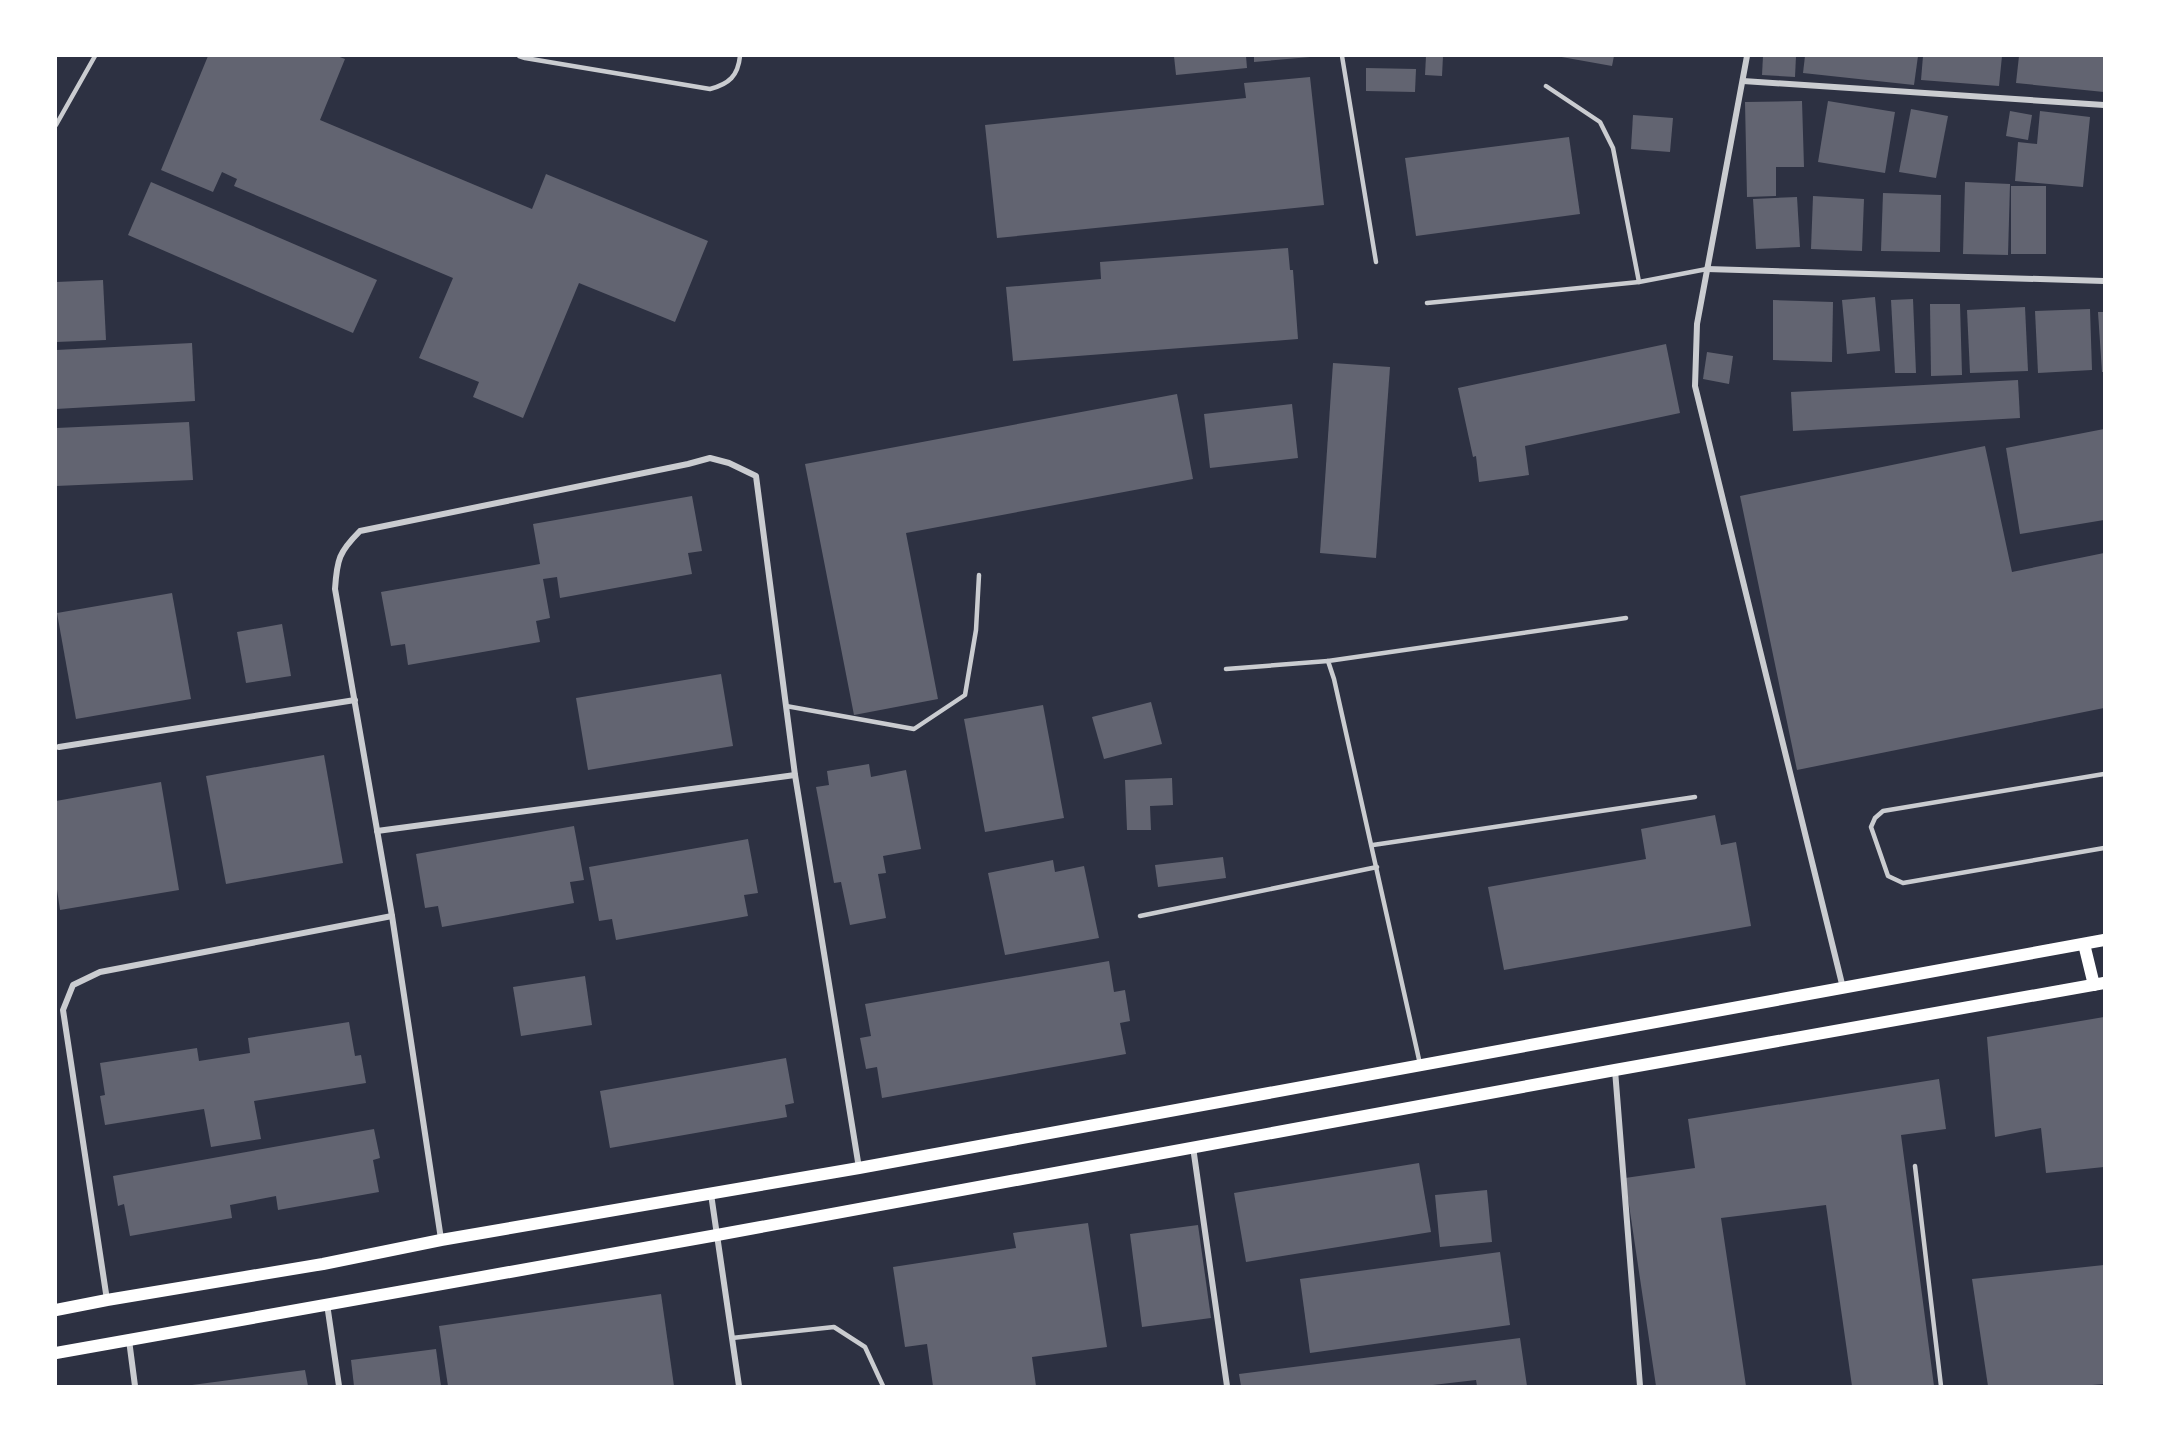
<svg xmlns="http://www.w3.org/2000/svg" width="2160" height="1442" viewBox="0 0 2160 1442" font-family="Inter,sans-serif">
	<rect width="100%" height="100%" fill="#2d3142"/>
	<g fill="#626471">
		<polygon points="208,56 337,56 345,59 320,120 532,209 546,174 708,241 675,322 579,283 523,418 473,397 479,382 419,358 453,278 234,186 237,179 222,172 213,192 161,170"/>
		<polygon points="1174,56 1246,56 1247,68 1176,75"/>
		<polygon points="1254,56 1310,56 1310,57 1254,62"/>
		<polygon points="1426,56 1443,56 1442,76 1425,75"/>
		<polygon points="1556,56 1614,56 1612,66"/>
		<polygon points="1763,56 1796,56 1795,77 1762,75"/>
		<polygon points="1805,56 1918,56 1914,85 1803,73"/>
		<polygon points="1923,56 2002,56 1999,86 1921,80"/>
		<polygon points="2019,56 2104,56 2104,92 2016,83"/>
		<polygon points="1366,68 1416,69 1415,92 1366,91"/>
		<polygon points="1310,77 1324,205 997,238 985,125 1246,98 1244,83"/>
		<polygon points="1802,101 1804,167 1776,167 1776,196 1747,197 1745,102"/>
		<polygon points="1828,101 1895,112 1885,173 1818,162"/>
		<polygon points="1911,109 1948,116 1936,178 1899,172"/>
		<polygon points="2010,111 2032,115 2028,140 2006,136"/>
		<polygon points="2040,111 2090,117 2083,187 2015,181 2018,142 2037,144"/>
		<polygon points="1633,115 1673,118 1670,152 1631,149"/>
		<polygon points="1569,137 1580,214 1416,236 1405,158"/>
		<polygon points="151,182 377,280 353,333 128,235"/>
		<polygon points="1965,182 2010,184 2008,255 1963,254"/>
		<rect x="2011" y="186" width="35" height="68"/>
		<polygon points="1883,193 1941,195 1940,252 1881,251"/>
		<polygon points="1813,196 1864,199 1862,251 1811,249"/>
		<polygon points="1797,197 1800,247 1756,249 1753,199"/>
		<polygon points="1288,248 1290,270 1293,270 1298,339 1013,361 1006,287 1101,279 1100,262"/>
		<polygon points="103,280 106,340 56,342 56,282"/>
		<polygon points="1875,297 1880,351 1847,354 1842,300"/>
		<polygon points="1913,299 1916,373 1895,373 1891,300"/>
		<polygon points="1773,300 1833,302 1832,362 1773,360"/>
		<polygon points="1930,304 1960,304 1962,375 1931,376"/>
		<polygon points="2025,307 2028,371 1970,373 1967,310"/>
		<polygon points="2090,309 2092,370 2038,373 2035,311"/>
		<polygon points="2098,312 2104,312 2104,372 2102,372"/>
		<polygon points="192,343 195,401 56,409 56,350"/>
		<polygon points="1666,344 1680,413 1525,446 1529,475 1479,482 1476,456 1473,457 1458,388"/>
		<polygon points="1707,352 1733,356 1729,384 1703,379"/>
		<polygon points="1333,363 1390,367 1376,558 1320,553"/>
		<polygon points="2018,380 2020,418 1793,431 1791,392"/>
		<polygon points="1177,394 1193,479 906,533 938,699 854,715 805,464"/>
		<polygon points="1292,404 1298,458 1210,468 1204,414"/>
		<polygon points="189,422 193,480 56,486 56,428"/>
		<polygon points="2104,429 2104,520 2020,534 2006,448"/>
		<polygon points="1985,446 2012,572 2104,553 2104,708 1797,770 1740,496"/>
		<polygon points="692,496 702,551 688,553 692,574 560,598 557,577 543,579 550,618 536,621 540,642 408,665 405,644 391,646 381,592 540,564 533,524"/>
		<polygon points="172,593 191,699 76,719 57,613"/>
		<polygon points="282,624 291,676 246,683 237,632"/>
		<polygon points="721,674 733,746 588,770 576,698"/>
		<polygon points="1151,702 1162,744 1104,759 1092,717"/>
		<polygon points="1043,705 1064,818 985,832 964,719"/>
		<polygon points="324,755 343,863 226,884 206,776"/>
		<polygon points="869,764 871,777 906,770 921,849 883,856 886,873 878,874 886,918 850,925 841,882 834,883 816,787 829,785 827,771"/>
		<polygon points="1172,778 1173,805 1150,806 1151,830 1127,830 1125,780"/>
		<polygon points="161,782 179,890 60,910 56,883 56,801"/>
		<polygon points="1715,815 1721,845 1736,842 1751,926 1504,970 1488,887 1646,859 1641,829"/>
		<polygon points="574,826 584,880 570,882 574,903 442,927 438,906 425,908 416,854"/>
		<polygon points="748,839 758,893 744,895 748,916 616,940 612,919 599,921 589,867"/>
		<polygon points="1223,857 1226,878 1158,887 1155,865"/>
		<polygon points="1053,860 1055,872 1084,866 1099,938 1005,955 988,873"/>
		<polygon points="1109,961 1114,992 1125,990 1130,1021 1120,1023 1126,1054 882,1098 877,1067 866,1069 860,1038 871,1036 865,1004"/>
		<polygon points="585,976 592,1025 521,1036 513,987"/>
		<polygon points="2104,1017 2104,1167 2046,1173 2041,1128 1995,1137 1987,1037"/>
		<polygon points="349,1022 355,1056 361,1055 366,1083 254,1101 261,1139 211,1147 204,1109 105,1125 100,1096 105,1095 100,1063 197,1048 199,1061 250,1053 248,1038"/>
		<polygon points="786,1058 794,1103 785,1105 787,1117 610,1148 600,1091"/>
		<polygon points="1939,1079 1946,1129 1901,1135 1934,1386 1852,1386 1826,1205 1721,1218 1746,1386 1656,1386 1625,1178 1695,1168 1688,1119"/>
		<polygon points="374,1129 380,1158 373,1160 379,1192 278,1210 276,1196 230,1205 232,1218 130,1236 124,1204 118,1206 113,1176"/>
		<polygon points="1419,1163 1431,1232 1246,1262 1234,1193"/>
		<polygon points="1487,1190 1492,1242 1440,1247 1435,1195"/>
		<polygon points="1088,1223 1107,1347 1032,1357 1036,1386 933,1386 927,1344 905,1347 893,1267 1016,1248 1013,1233"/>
		<polygon points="1198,1225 1211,1318 1142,1327 1130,1234"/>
		<polygon points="1500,1252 1510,1325 1310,1353 1300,1279"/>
		<polygon points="2104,1265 2104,1384 2080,1386 1988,1386 1972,1279"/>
		<polygon points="661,1294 674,1386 448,1386 439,1326"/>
		<polygon points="1520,1338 1527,1386 1477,1386 1476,1380 1424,1386 1241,1386 1239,1374"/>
		<polygon points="436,1349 441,1386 354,1386 351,1360"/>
		<polygon points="305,1370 308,1386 192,1386 192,1385"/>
	</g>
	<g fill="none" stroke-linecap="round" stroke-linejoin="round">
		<g stroke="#caccd0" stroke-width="4.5">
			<path d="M519 56 525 58 710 89C729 84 738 76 740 56"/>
			<polyline points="1342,56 1376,262"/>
			<polyline points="1546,86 1600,122 1613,148 1639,282"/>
			<polyline points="56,125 95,56"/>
			<polyline points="1427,303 1639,282 1707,269"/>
			<polyline points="1226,669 1328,661"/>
			<polyline points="786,706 914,729 965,695 976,630 979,575"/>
			<polyline points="2104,774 1883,811 1875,818 1871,827 1888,876 1903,883 2104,848"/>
			<polyline points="1373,845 1695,797"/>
			<polyline points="1140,916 1377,867"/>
			<polyline points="1420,1064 1334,679 1328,661 1626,618"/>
			<polyline points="1915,1166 1941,1386"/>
			<polyline points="732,1338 834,1327 865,1347 883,1386"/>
		</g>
		<g stroke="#caccd0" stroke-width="6">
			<polyline points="1747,56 1697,324 1695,386 1843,988"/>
			<polyline points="1743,81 2104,105"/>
			<polyline points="1707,269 2104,281"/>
			<polyline points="59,747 355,700"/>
			<polyline points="377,831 795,775"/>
			<polyline points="1615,1070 1640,1386"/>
			<polyline points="1193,1147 1227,1386"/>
			<polyline points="711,1194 739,1386"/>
			<path d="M441 1239 392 916 335 589C337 559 339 552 360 531L688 464 710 458 729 463 756 476 795 775 859 1168"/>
			<polyline points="107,1300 63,1010 73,985 100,972 392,916"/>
			<polyline points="327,1304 339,1386"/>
			<polyline points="129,1340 135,1386"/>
		</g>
		<g stroke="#fff" stroke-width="12">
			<polyline points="2084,944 2094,985"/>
			<polyline points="56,1310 107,1300 323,1264 441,1240 859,1168 2104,940"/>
			<polyline points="56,1353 717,1235 1615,1070 2104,983"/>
		</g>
	</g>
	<rect width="2160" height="1442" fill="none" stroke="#ffffff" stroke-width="114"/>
</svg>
